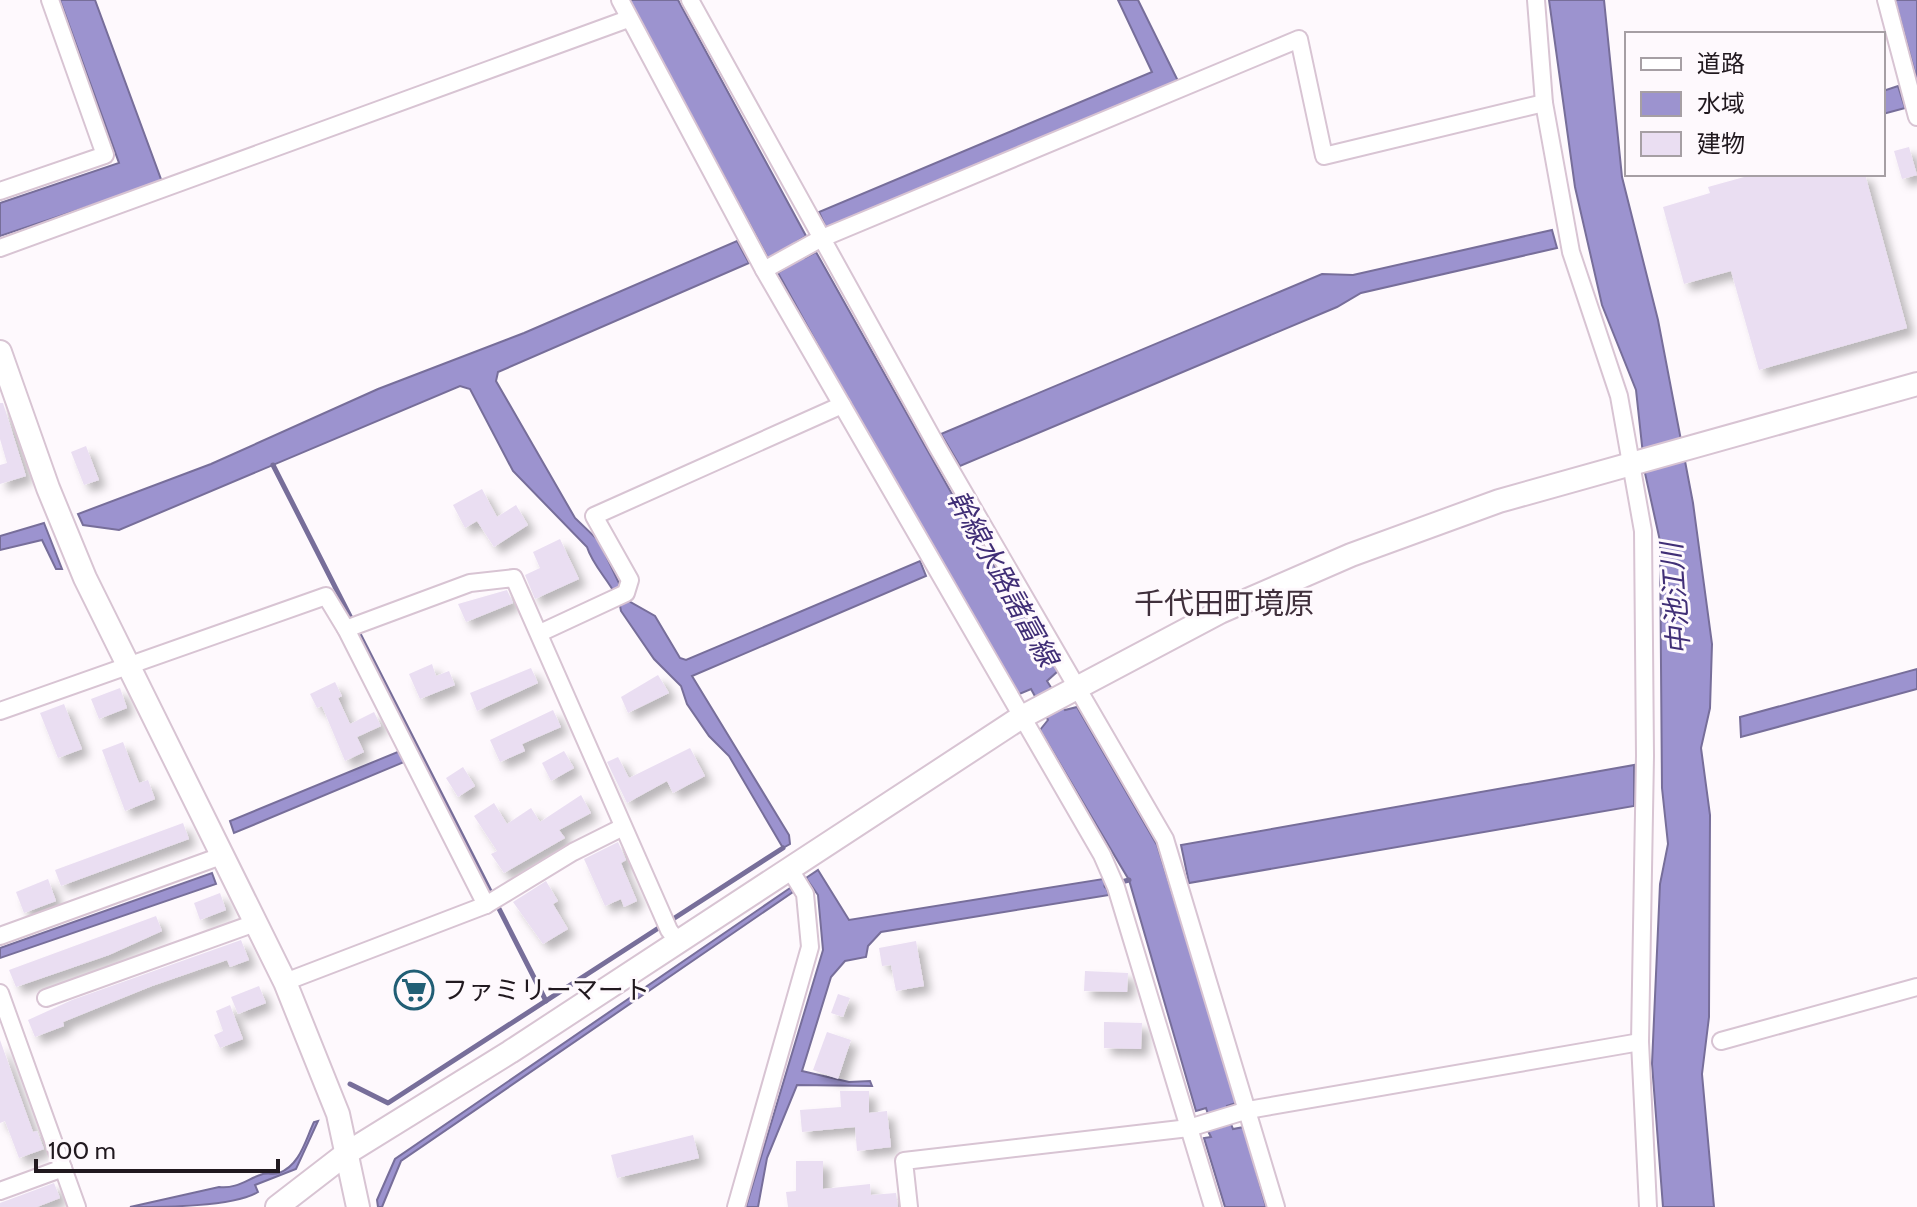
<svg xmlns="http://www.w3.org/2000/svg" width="1917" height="1207" viewBox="0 0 1917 1207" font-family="Cabin,'Noto Sans JP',sans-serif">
	<defs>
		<filter id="shadow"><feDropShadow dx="7" dy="7" stdDeviation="4" flood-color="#0004"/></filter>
	</defs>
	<rect width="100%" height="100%" fill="#fef9fd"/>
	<g fill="#9c93cf" stroke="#776e9a" stroke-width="2">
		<polygon points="60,0 95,0 162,182 0,236 0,203 119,163"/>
		<polygon points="629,0 678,0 806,236 796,242 805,258 816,252 970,526 1058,671 1047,681 1065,710 1077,707 1157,845 1232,1085 1236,1103 1227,1106 1228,1109 1208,1114 1206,1108 1196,1111 1129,880 1040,730 1048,720 1031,689 1017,695 937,561 778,273 789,266 780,251 768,258"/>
		<polygon points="1118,0 1138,0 1178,81 827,230 819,212 1152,72"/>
		<polygon points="1549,0 1604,0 1622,177 1658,320 1693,503 1712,644 1710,708 1701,748 1710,815 1709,1017 1702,1074 1714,1207 1663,1207 1652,1064 1660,884 1668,844 1662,788 1660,541 1645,473 1636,390 1602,305 1575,187"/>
		<polygon points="1895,0 1917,0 1917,80"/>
		<polygon points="1898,86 1905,108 1883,114 1883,91"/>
		<polygon points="1552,230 1557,248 1361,293 1337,307 960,466 941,434 1322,274 1353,275"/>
		<path d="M737 241 749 263 498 372 496 381 575 518 599 541 627 600 655 616 680 658 686 660 920 561 926 576 692 676 789 835 790 844 783 848 729 756 709 736 687 704 681 686 654 659 621 611C618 588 594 570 587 547L513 471 470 389 460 386 119 530 83 525 78 514 211 464 378 389 524 333Z"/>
		<polygon points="44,523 62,569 56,569 42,540 0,550 0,536"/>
		<polygon points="1917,669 1917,689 1741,737 1740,717"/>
		<polygon points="400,751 404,762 234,833 230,821"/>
		<polygon points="1634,765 1634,806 1189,883 1181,845"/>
		<polygon points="818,870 849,920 1103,879 1109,895 881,932 868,946 866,957 845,961 831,977 802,1071 849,1082 870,1081 872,1086 797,1085 767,1158 758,1207 746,1207 823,950 818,895 806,878"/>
		<polygon points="212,873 216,884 0,958 0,948"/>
		<polygon points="790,888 793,892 401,1161 382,1207 378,1207 377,1200 395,1159"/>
		<path d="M318 1121 296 1169 255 1185 258 1192C234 1207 162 1207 130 1207L219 1187C236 1189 246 1180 260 1175 266 1172 273 1175 279 1173 300 1165 305 1141 314 1122Z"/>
		<polygon points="1231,1124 1233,1129 1244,1127 1266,1207 1225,1207 1204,1138 1211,1137 1208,1131"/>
	</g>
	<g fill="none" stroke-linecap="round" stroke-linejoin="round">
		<g stroke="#776e9a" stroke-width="5">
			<polyline points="273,465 546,1001"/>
			<polyline points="1106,886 1129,880"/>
			<polyline points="673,919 783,848"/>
			<polyline points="350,1084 388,1103 657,929"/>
		</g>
	</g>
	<g fill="#eadef2" filter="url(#shadow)">
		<polygon points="1909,147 1917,175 1902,179 1894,151"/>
		<polygon points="1755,174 1865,174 1907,328 1759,370 1731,271 1684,284 1663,207 1710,193 1708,187"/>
		<polygon points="0,403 3,403 26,476 0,484 0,465 7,463 0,439"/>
		<polygon points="86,446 99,480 84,485 71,452"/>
		<polygon points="482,489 497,517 516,505 528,525 494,547 477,521 465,528 453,505"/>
		<polygon points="560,539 579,579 535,599 525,575 540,568 533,552"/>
		<polygon points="507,590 513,603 466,622 458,604"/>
		<polygon points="432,664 436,676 449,671 455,685 420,699 409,674"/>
		<polygon points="531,668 538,683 477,711 470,693"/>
		<polygon points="658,675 669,693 628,713 621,697"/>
		<polygon points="335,682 342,696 338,698 350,724 374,712 381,726 357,737 364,752 345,761 322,706 317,708 310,694"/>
		<polygon points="120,688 127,708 99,719 91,699"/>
		<polygon points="64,704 82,749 58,758 40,713"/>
		<polygon points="553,710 561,727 522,744 525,751 500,762 490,740"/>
		<polygon points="123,742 139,783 148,780 155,799 125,811 102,750"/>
		<polygon points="690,748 705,776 673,793 667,781 627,803 607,762 618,757 629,778"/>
		<polygon points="564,751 574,768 551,781 542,763"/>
		<polygon points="463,767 475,786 458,797 446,778"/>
		<polygon points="581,795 591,813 559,830 565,838 504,873 491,854 497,851 474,816 494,803 507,824 531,808 540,822"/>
		<polygon points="183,823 189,839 61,886 55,870"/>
		<polygon points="618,842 626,860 621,863 637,901 624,907 621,899 605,906 584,859"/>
		<polygon points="48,879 56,901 24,913 16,892"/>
		<polygon points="546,881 558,901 553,904 568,929 543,944 513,902"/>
		<polygon points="220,893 226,910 200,920 194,903"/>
		<polygon points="156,916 162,931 109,955 16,987 9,970"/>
		<polygon points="241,940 249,960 230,967 227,960 152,986 63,1022 64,1026 35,1037 28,1020 72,1000"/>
		<polygon points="916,941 924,986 896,991 891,965 882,966 879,948"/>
		<polygon points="1085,971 1128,973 1127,992 1084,991"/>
		<polygon points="259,986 266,1003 238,1014 231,997"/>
		<polygon points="838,994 850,998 843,1017 831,1013"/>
		<polygon points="230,1005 243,1039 220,1048 214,1035 223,1031 216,1011"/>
		<polygon points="1104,1022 1142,1023 1141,1049 1104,1048"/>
		<polygon points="827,1032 851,1040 838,1079 813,1070"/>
		<polygon points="0,1040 33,1132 37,1131 44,1149 19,1158 5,1121 0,1123"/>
		<polygon points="840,1091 869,1091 869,1113 887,1111 891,1147 857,1151 855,1127 802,1132 800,1110 841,1107"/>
		<polygon points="693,1135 699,1158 617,1178 611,1155"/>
		<polygon points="796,1161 823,1161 823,1189 870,1184 871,1195 896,1193 898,1207 788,1207 786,1192 796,1191"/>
		<polygon points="54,1183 60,1198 37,1207 0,1207 0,1203"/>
	</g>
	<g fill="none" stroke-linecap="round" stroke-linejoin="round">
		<g stroke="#d8c4d3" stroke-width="20">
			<g id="street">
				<polyline points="620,0 764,270 1102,855 1116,887 1213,1207"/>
				<polyline points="690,0 938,448 1165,839 1276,1207"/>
				<polyline points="1536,0 1544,103 1571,252 1619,396 1643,531 1645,756 1640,1042 1648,1207"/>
				<polyline points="1886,0 1917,117"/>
				<polyline points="0,191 105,155 50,0"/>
				<polyline points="0,248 628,19"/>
				<polyline points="764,270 820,239 1299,39 1324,156 1544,103"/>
				<polyline points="346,629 470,583 514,578 669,930 678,942"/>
				<polyline points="540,633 626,593 630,580 594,516 842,405"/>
				<polyline points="0,711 326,596 346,629 486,905"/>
				<polyline points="0,936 221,856"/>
				<polyline points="285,982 486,905 573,852 623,827"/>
				<polyline points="0,993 77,1207"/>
				<polyline points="46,998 255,923"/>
				<polyline points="1721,1041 1917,987"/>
				<polyline points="0,1191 63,1168"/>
				<polyline points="736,1207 810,947 805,894 789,868"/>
				<polyline points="909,1207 904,1161 1189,1128 1248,1110 1640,1042"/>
			</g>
		</g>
		<g stroke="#d8c4d3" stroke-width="26">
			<g id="secondary">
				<polyline points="0,352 48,488 85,578 285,982 338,1114 358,1207"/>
				<polyline points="277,1207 347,1153 510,1052 1020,718 1220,612 1351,555 1499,501 1917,384"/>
			</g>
		</g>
		<use href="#street" stroke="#fff" stroke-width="16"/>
		<use href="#secondary" stroke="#fff" stroke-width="22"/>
	</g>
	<defs>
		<g id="supermarket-ring" transform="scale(2)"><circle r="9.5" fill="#fef9fd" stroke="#215e75" stroke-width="1.5"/><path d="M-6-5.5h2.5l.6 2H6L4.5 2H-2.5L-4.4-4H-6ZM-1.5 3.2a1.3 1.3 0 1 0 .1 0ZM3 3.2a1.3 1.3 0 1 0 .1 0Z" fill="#215e75"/></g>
	</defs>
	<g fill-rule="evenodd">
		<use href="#supermarket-ring" x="414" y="990"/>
	</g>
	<g text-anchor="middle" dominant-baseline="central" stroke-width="6" stroke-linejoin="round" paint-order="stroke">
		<g font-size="26" fill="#21191f" stroke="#fef9fd" text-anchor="start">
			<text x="442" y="990">ファミリーマート</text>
		</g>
		<g font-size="28" font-style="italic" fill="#402e76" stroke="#fef9fd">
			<text transform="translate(1003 578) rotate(61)">幹線水路諸富線</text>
			<text transform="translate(1675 599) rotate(-94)">中池江川</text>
		</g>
		<g font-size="30" fill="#40303c" stroke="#fef9fd">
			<text x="1224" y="603">千代田町境原</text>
		</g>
	</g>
	<rect x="1625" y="32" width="260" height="144" fill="#fef9fd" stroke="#a69fa4" stroke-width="2"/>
	<rect x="1641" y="58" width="40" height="12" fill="#ffffff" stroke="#a69fa4" stroke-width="2"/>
	<text x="1697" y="72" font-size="24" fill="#21191f">道路</text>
	<rect x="1641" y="92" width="40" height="24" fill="#9c93cf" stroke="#a69fa4" stroke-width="2"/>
	<text x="1697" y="112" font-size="24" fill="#21191f">水域</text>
	<rect x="1641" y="132" width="40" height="24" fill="#eadef2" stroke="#a69fa4" stroke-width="2"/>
	<text x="1697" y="152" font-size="24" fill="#21191f">建物</text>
	<path d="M36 1159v12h242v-12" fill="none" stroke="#21191f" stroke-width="4"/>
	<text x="48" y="1159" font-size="24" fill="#21191f" stroke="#fef9fd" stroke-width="6" paint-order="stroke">100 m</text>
</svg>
